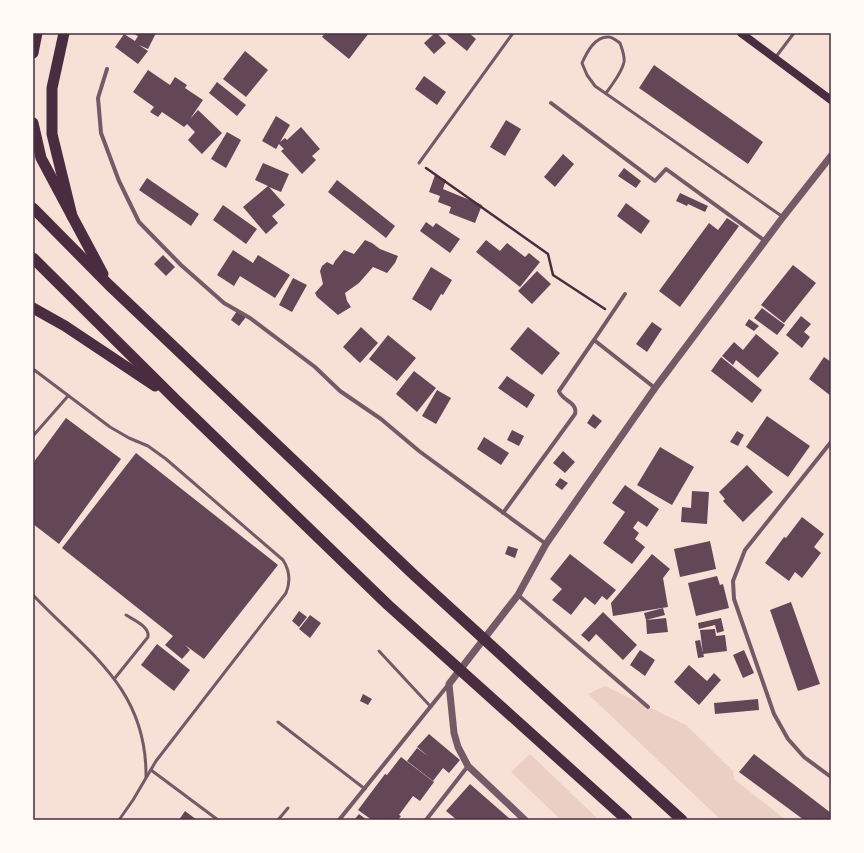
<svg xmlns="http://www.w3.org/2000/svg" width="864" height="853" viewBox="0 0 864 853" font-family="'Alegreya Sans',sans-serif">
	<rect width="100%" height="100%" fill="#f7e1d7"/>
	<g fill="#ebcfc5">
		<polygon points="605,686 686,725 733,771 734,779 786,820 721,820 588,694"/>
		<polygon points="530,754 599,820 561,820 511,772"/>
	</g>
	<g fill="#644757">
		<polygon points="132,33 156,33 148,49 139,45 148,51 138,64 115,47 124,34 135,41 138,36"/>
		<polygon points="325,33 369,33 349,59 322,37"/>
		<polygon points="435,33 437,33 446,43 434,54 424,43"/>
		<polygon points="445,33 469,33 476,39 467,51"/>
		<polygon points="245,51 268,70 246,97 223,79"/>
		<polygon points="654,65 763,142 748,164 639,88"/>
		<polygon points="148,70 170,85 175,77 187,85 185,88 203,100 190,119 198,110 222,133 202,154 188,140 195,132 187,124 184,127 162,112 158,117 150,112 154,107 133,92"/>
		<polygon points="424,76 446,92 437,105 415,89"/>
		<polygon points="217,82 246,105 237,116 209,93"/>
		<polygon points="276,116 290,125 280,142 285,138 287,140 301,127 320,149 312,156 316,160 302,174 281,151 284,149 279,144 276,149 262,141"/>
		<polygon points="506,120 521,129 505,156 490,147"/>
		<polygon points="227,132 241,140 226,168 211,159"/>
		<polygon points="563,154 574,164 555,187 544,177"/>
		<polygon points="263,163 289,174 281,192 269,187 285,205 272,216 278,223 266,234 243,207 268,186 255,180"/>
		<polygon points="624,168 641,181 636,188 618,176"/>
		<polygon points="435,175 446,180 443,189 482,205 475,223 449,213 451,207 438,202 440,196 429,192"/>
		<polygon points="147,178 199,214 191,226 139,190"/>
		<polygon points="337,180 395,226 386,238 328,192"/>
		<polygon points="680,193 708,206 705,212 688,204 687,206 676,201"/>
		<polygon points="626,203 650,221 641,234 617,216"/>
		<polygon points="223,205 257,229 246,244 213,220"/>
		<polygon points="727,218 739,226 680,307 659,291 709,223 718,230"/>
		<polygon points="426,222 433,227 436,223 460,239 450,253 420,231"/>
		<polygon points="365,240 372,243 380,249 398,256 395,263 387,273 373,267 359,283 345,293 347,301 351,307 338,315 317,297 315,293 323,284 320,271 322,266 327,262 333,265 335,261 344,250 354,254"/>
		<polygon points="486,240 500,251 507,243 525,257 529,253 540,262 520,287 476,252"/>
		<polygon points="233,250 253,263 258,255 290,275 275,298 240,276 234,286 217,275"/>
		<polygon points="163,255 175,267 166,276 154,264"/>
		<polygon points="793,265 816,283 784,323 761,305"/>
		<polygon points="431,267 452,280 443,295 441,294 431,311 412,299"/>
		<polygon points="537,271 551,284 532,304 518,291"/>
		<polygon points="293,278 307,285 292,312 279,305"/>
		<polygon points="762,308 785,325 777,335 754,318"/>
		<polygon points="237,311 246,317 239,326 231,320"/>
		<polygon points="801,316 811,324 804,332 810,337 802,348 786,335"/>
		<polygon points="749,319 759,326 754,331 745,325"/>
		<polygon points="652,322 662,329 647,352 636,344"/>
		<polygon points="361,327 378,343 360,363 343,347"/>
		<polygon points="528,327 560,353 542,375 510,349"/>
		<polygon points="756,334 779,353 758,378 736,360 733,365 722,356 734,342 743,350"/>
		<polygon points="388,335 416,358 397,381 369,359"/>
		<polygon points="721,357 762,390 752,403 711,371"/>
		<polygon points="824,357 831,362 831,396 809,379"/>
		<polygon points="414,371 436,388 417,412 396,394"/>
		<polygon points="507,376 535,395 527,408 498,388"/>
		<polygon points="437,390 451,398 436,424 422,416"/>
		<polygon points="593,414 602,421 595,429 587,423"/>
		<polygon points="767,416 810,446 788,477 746,447"/>
		<polygon points="66,418 121,459 59,544 33,524 33,463"/>
		<polygon points="512,430 524,436 519,446 507,440"/>
		<polygon points="737,431 744,435 738,446 730,442"/>
		<polygon points="484,437 509,453 501,465 477,449"/>
		<polygon points="660,447 694,467 672,505 637,485"/>
		<polygon points="563,451 575,462 565,473 553,463"/>
		<polygon points="136,453 278,565 204,659 185,645 190,650 182,659 165,645 173,636 62,548"/>
		<polygon points="747,465 773,492 743,522 723,501 725,499 719,492"/>
		<polygon points="560,478 568,483 562,490 555,485"/>
		<polygon points="625,485 659,509 647,527 638,521 633,528 639,533 635,539 645,547 632,564 603,543 625,512 612,503"/>
		<polygon points="692,491 709,492 707,524 681,522 682,507 691,508"/>
		<polygon points="802,517 824,534 814,547 821,553 802,578 795,572 789,581 765,563 784,537 786,538"/>
		<polygon points="710,541 716,569 680,577 674,549"/>
		<polygon points="508,546 518,549 515,558 505,554"/>
		<polygon points="570,554 616,590 607,600 602,596 595,605 585,597 571,615 552,600 562,589 550,579"/>
		<polygon points="652,554 670,569 663,578 668,607 613,616 611,603"/>
		<polygon points="717,576 720,585 723,584 729,608 696,616 688,583"/>
		<polygon points="791,602 820,684 798,691 770,610"/>
		<polygon points="663,608 665,615 646,620 666,618 668,632 647,634 646,620 644,613"/>
		<polygon points="299,611 307,617 299,627 292,621"/>
		<polygon points="603,612 637,645 623,660 596,634 589,642 581,635"/>
		<polygon points="310,615 321,623 310,638 299,629"/>
		<polygon points="721,618 724,631 717,633 715,625 699,629 698,623"/>
		<polygon points="715,629 716,636 725,635 727,651 703,654 700,630"/>
		<polygon points="700,640 704,657 698,658 695,641"/>
		<polygon points="157,644 190,670 174,691 141,665"/>
		<polygon points="640,650 655,660 645,676 630,665"/>
		<polygon points="744,650 754,673 743,678 733,655"/>
		<polygon points="689,665 707,681 714,673 721,680 699,705 674,682"/>
		<polygon points="363,694 372,699 368,705 360,701"/>
		<polygon points="758,699 759,710 715,714 714,703"/>
		<polygon points="429,734 460,760 449,773 443,768 433,781 407,761 417,748 428,756 417,747"/>
		<polygon points="754,754 831,813 831,820 804,820 739,772"/>
		<polygon points="401,757 434,782 420,801 413,796 399,815 401,816 398,820 372,820 358,810 385,774 387,775"/>
		<polygon points="470,784 511,820 457,820 446,811"/>
		<polygon points="185,811 197,820 179,820"/>
		<polygon points="359,814 367,820 354,820"/>
	</g>
	<g fill="none" stroke-linecap="round" stroke-linejoin="round">
		<polyline stroke="#4a2c40" stroke-width="2.5" points="426,168 548,254 553,275 605,309"/>
		<g stroke="#755966" stroke-width="3">
			<polyline points="775,58 794,33"/>
			<path d="M606 93C612 85 622 72 624 62 625 56 622 49 620 43 617 41 612 37 609 37 595 36 587 52 582 63L587 75 595 86 783 217"/>
			<polyline points="419,163 513,33"/>
			<path d="M33 369 110 427 129 438 148 446 166 459 283 560C290 571 291 581 286 593L156 761 133 800 119 820"/>
			<polyline points="33,436 68,396"/>
			<path d="M33 595C88 653 147 688 146 777"/>
			<polyline points="379,651 431,707"/>
			<path d="M115 678 148 637C150 627 134 620 126 615"/>
			<polyline points="278,722 365,789"/>
			<polyline points="151,770 218,820"/>
			<polyline points="278,820 288,808"/>
		</g>
		<g stroke="#755966" stroke-width="4">
			<polyline points="107,69 98,98 101,133 119,181 139,222 181,265 224,303 250,318 315,367 340,391 381,419 419,451 546,544"/>
			<polyline points="551,103 655,181 666,169 765,241"/>
			<polyline points="594,340 625,294"/>
			<polyline points="831,442 745,550 733,581 734,599 774,714 788,739 804,757 831,777"/>
			<path d="M503 513 575 414C578 402 562 401 559 391L594 340 655 388"/>
			<polyline points="518,595 648,707"/>
			<polyline points="339,820 448,685"/>
			<polyline points="426,820 468,766"/>
		</g>
		<polyline stroke="#755966" stroke-width="7" points="525,820 468,766 458,747 454,733 449,684 518,595 546,544 655,388 783,217 831,156"/>
		<polyline stroke="#4a2c40" stroke-width="8" points="741,33 831,100"/>
		<g stroke="#4a2c40" stroke-width="11">
			<polyline points="64,33 52,88 52,134 72,216"/>
			<polyline points="33,53 37,33"/>
			<polyline points="33,123 41,158 103,274"/>
			<polyline points="33,208 109,285 414,575 682,820"/>
			<polyline points="33,258 177,401 388,605 627,820"/>
			<polyline points="33,308 65,326 155,386"/>
		</g>
	</g>
	<rect width="864" height="853" fill="none" stroke="#fffaf5" stroke-width="68"/>
	<rect x="34" y="34" width="796" height="785" fill="none" stroke="#4a2c40" stroke-width="1.5"/>
</svg>
